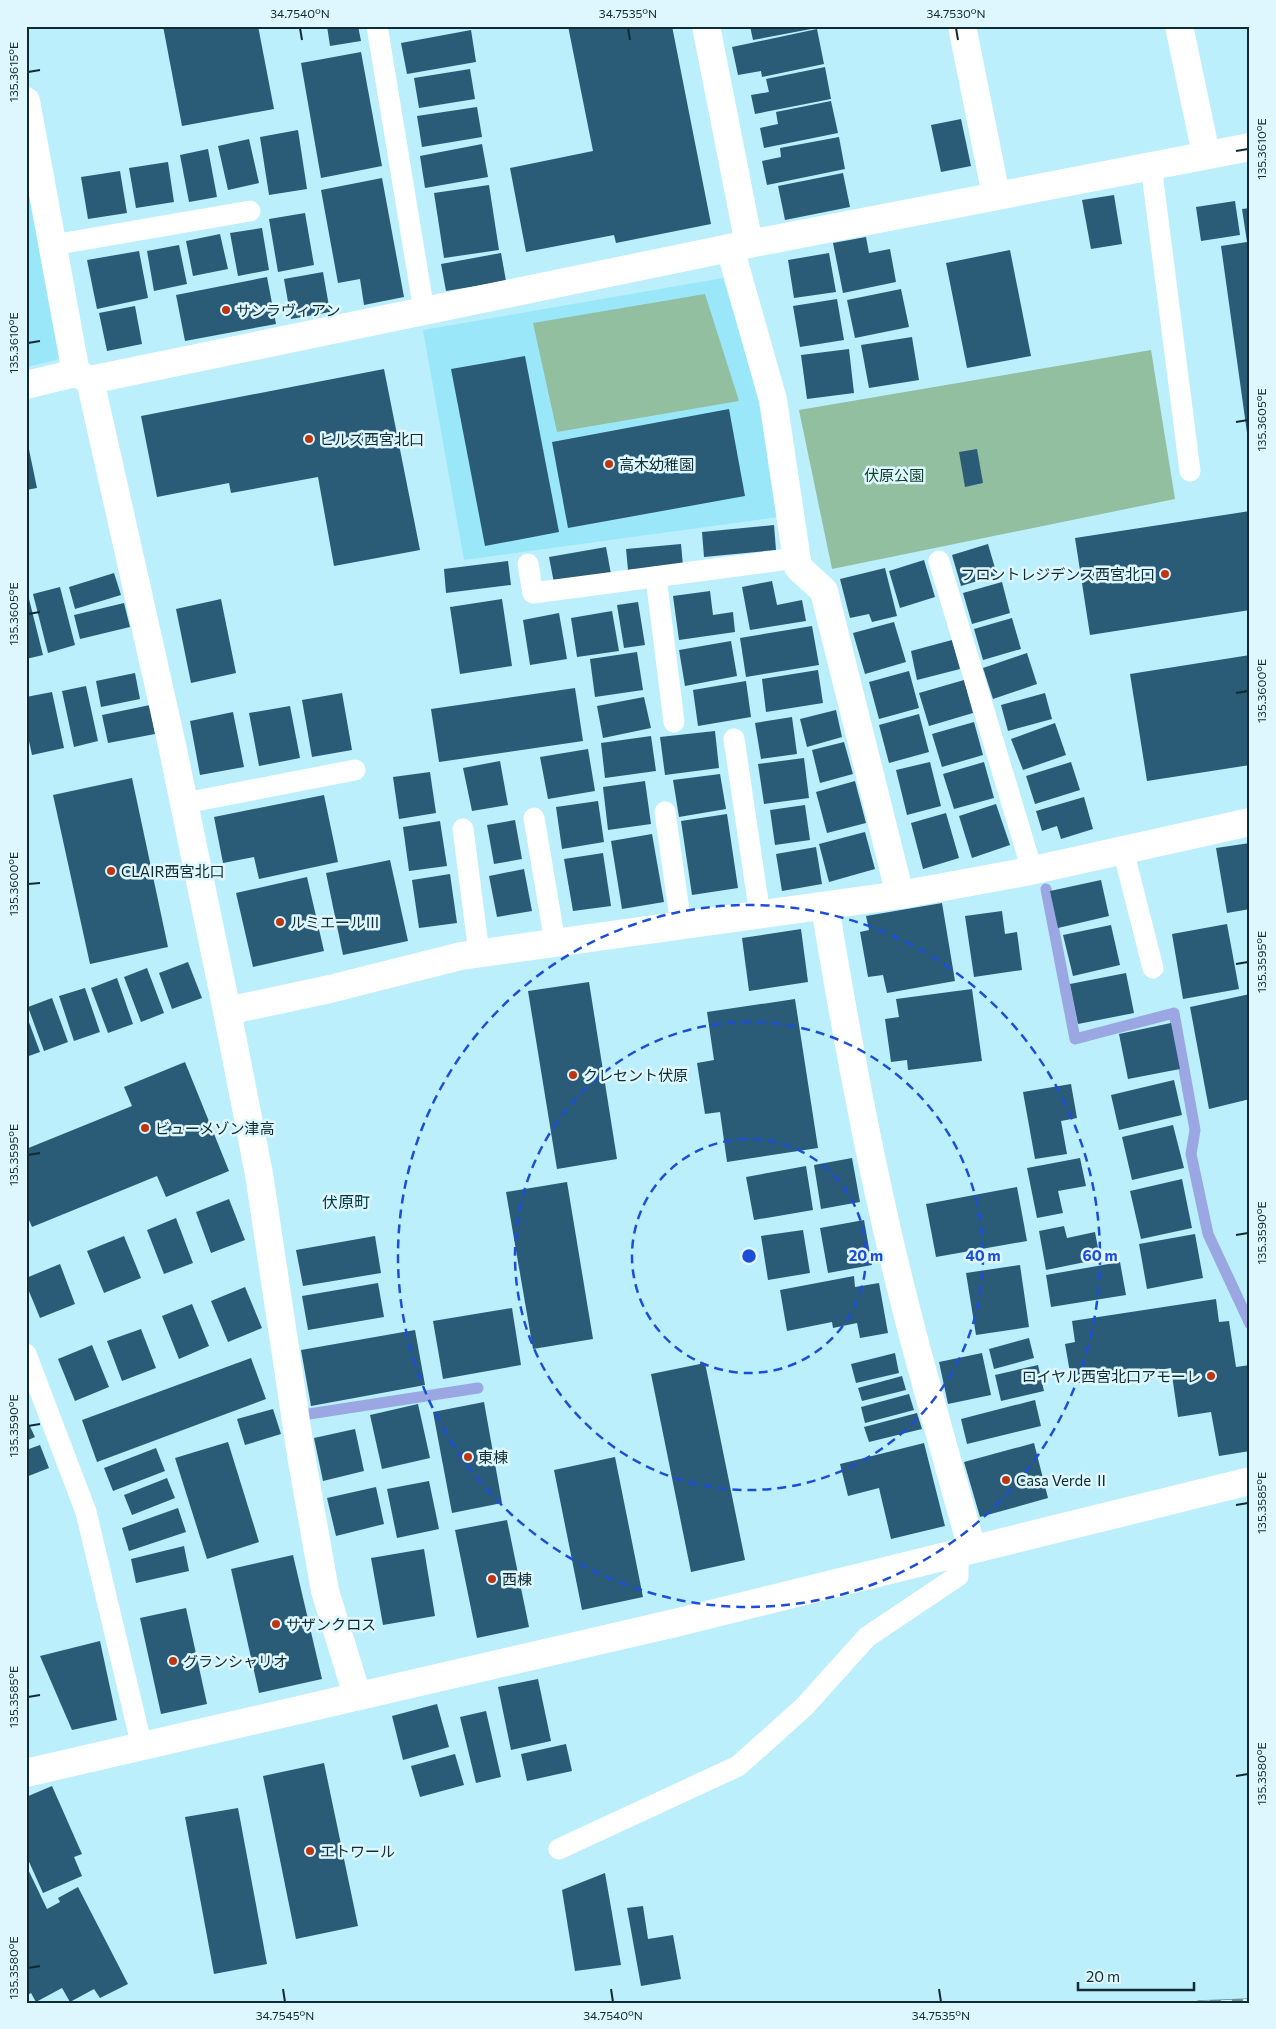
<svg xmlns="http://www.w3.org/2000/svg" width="1276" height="2029" viewBox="0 0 1276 2029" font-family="Commissioner,'Noto Sans JP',sans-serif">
	<rect width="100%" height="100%" fill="#bbeffc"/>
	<g fill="#9be7fa">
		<polygon points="26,152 64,348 57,360 26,367"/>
		<polygon points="723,278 763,410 779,517 464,560 423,330"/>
	</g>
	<g fill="#91bfa0">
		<polygon points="705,294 739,401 557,432 533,323"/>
		<polygon points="1151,350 1175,499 832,569 799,410"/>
	</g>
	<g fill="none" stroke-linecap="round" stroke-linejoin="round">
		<g stroke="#9aa7e2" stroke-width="11">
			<polyline points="1046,889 1075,1039 1174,1013 1195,1130 1191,1154 1208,1234 1250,1324"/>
			<polyline points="309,1414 478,1388"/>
		</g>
	</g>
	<g fill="#2a5c77">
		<polygon points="163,26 258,26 274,109 182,126"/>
		<polygon points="327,26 358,26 361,41 330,46"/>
		<polygon points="568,26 672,26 711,224 616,243 614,235 526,252 510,168 593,151"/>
		<polygon points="750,26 811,26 811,29 753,40"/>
		<polygon points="817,29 824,64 762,77 761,71 738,75 732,47"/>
		<polygon points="471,30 476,62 407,74 401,43"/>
		<polygon points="361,52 382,166 321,178 301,63"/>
		<polygon points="825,67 831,99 755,114 751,95 769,92 766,79"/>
		<polygon points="470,69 475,99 419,108 414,78"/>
		<polygon points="831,101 838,133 764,148 760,128 778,124 776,112"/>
		<polygon points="477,107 482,137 422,147 417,116"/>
		<polygon points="961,119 971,166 941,172 931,125"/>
		<polygon points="298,130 307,189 269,195 260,137"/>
		<polygon points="839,137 845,169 767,185 762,161 781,157 780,148"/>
		<polygon points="249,139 259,183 228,190 218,146"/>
		<polygon points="482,144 488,177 425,188 420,156"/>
		<polygon points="208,149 217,197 189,202 180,155"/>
		<polygon points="168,162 174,202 136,208 129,168"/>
		<polygon points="120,171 127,213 88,219 81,177"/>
		<polygon points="843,173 850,207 785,220 778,186"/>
		<polygon points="382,178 404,297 364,305 360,279 338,283 321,190"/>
		<polygon points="489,185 499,250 444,258 434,193"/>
		<polygon points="1114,195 1122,244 1091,249 1082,200"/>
		<polygon points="1235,201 1240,235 1201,241 1196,207"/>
		<polygon points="1250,208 1250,447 1249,447 1221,246 1247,242 1242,209"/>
		<polygon points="305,213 314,265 278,272 269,219"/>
		<polygon points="262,228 269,270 238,276 230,233"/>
		<polygon points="220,234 228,269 193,276 186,241"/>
		<polygon points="866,237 869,253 890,249 896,282 843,293 833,243"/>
		<polygon points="179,245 187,284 154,291 147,251"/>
		<polygon points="1010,250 1031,356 967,368 946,263"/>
		<polygon points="139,251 148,298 97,309 87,260"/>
		<polygon points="501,253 506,281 446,291 441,264"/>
		<polygon points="829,253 836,292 794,298 788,260"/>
		<polygon points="323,272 330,312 291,319 284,279"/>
		<polygon points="267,277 276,324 185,341 176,295"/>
		<polygon points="901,289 909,327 855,338 847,300"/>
		<polygon points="837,299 844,340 800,347 793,306"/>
		<polygon points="135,306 142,344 107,351 99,313"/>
		<polygon points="912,337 919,380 869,388 861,345"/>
		<polygon points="849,349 854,393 807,399 801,355"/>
		<polygon points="525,356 559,532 485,546 451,369"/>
		<polygon points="384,369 420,550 334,566 318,477 231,493 229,483 157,497 141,416"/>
		<polygon points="729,409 745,496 568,528 552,442"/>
		<polygon points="26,435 37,488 26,490"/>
		<polygon points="977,449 983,483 965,487 959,452"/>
		<polygon points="1250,511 1250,610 1090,635 1075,538"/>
		<polygon points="774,525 776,550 704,557 702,532"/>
		<polygon points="681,544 683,566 628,570 626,549"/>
		<polygon points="988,544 997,575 961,586 952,555"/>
		<polygon points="606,547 611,574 554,583 549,557"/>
		<polygon points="924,560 935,597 900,608 889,571"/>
		<polygon points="508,561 511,585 446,593 444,569"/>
		<polygon points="885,568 897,616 872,622 869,614 850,618 840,579"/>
		<polygon points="114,573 121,595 75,609 69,587"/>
		<polygon points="772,581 777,605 802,600 806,621 750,630 742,587"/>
		<polygon points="1002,582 1010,613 972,624 963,593"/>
		<polygon points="60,587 75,645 48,653 33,594"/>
		<polygon points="710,591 713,615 733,612 735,632 679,640 673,596"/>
		<polygon points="28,595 43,655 26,659 26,596"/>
		<polygon points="221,599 236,673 191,683 176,609"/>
		<polygon points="502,599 512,666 460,674 450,607"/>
		<polygon points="638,602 645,645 624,648 617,605"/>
		<polygon points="124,603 130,627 80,639 74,615"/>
		<polygon points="612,611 619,651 577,657 571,618"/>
		<polygon points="559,613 567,659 530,665 523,620"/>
		<polygon points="1012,618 1021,649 983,660 974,629"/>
		<polygon points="894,622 906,662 865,674 853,633"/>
		<polygon points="812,626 819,665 746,677 740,638"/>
		<polygon points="952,640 960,669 917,680 911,651"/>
		<polygon points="731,641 737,676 685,686 679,650"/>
		<polygon points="637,652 643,690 595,697 590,659"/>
		<polygon points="1027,653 1037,684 993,699 983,668"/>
		<polygon points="1250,655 1250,765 1147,781 1130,674"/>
		<polygon points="818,670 823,703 766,712 762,679"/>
		<polygon points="909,671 919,708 879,719 869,682"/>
		<polygon points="135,673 140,699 101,707 96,681"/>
		<polygon points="964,680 973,713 929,726 919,693"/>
		<polygon points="746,681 751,717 698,726 693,690"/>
		<polygon points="86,686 98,741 74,747 62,691"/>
		<polygon points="575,688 583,741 439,762 431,709"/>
		<polygon points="52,692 64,748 32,755 26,727 26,697"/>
		<polygon points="342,693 352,750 312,757 302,700"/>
		<polygon points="1045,693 1052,719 1008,731 1001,705"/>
		<polygon points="644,697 651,728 603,738 597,706"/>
		<polygon points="150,705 155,734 108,743 102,715"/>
		<polygon points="290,706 300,758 259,766 249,713"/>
		<polygon points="836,710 842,737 807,747 800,719"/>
		<polygon points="233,712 244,767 200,775 190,721"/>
		<polygon points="919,714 929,752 889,763 879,725"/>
		<polygon points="792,717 797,754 761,759 755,723"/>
		<polygon points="974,722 983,755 942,767 932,734"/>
		<polygon points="1055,723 1066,755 1023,770 1011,739"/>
		<polygon points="715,731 719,768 665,775 660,737"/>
		<polygon points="651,736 656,771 605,778 601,743"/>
		<polygon points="844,742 853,774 820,783 812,750"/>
		<polygon points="588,749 595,791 548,799 540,757"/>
		<polygon points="804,758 809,798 764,804 758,764"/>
		<polygon points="500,761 508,805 472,811 463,768"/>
		<polygon points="930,762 941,806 907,815 896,770"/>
		<polygon points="984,762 994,798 954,809 943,774"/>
		<polygon points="1071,762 1080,790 1035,804 1026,776"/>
		<polygon points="430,772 436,813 399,819 393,777"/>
		<polygon points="720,774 726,809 679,817 673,780"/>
		<polygon points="132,778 168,947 90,964 53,795"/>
		<polygon points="645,781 651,824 608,830 603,787"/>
		<polygon points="855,781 866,823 827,833 816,792"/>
		<polygon points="324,795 338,862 259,879 254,857 223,863 214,817"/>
		<polygon points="1084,797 1093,829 1061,839 1057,826 1042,831 1036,811"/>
		<polygon points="598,801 604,842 562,849 556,807"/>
		<polygon points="996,804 1010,845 972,858 959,816"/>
		<polygon points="805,805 810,840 775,845 770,810"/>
		<polygon points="946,813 959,858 923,869 911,823"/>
		<polygon points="727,814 738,888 692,895 681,821"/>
		<polygon points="515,820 522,859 494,864 487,825"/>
		<polygon points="440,821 447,866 409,871 403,827"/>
		<polygon points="865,832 875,869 829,882 819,844"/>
		<polygon points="652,834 664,902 622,909 611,841"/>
		<polygon points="1250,843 1250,909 1227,913 1216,848"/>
		<polygon points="816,847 822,884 782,891 776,854"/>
		<polygon points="603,853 611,906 573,911 564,859"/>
		<polygon points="390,860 408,941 343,955 326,873"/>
		<polygon points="524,869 532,911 497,917 489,876"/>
		<polygon points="450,874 457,923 419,928 412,880"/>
		<polygon points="307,877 324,951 253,967 236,893"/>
		<polygon points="1101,880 1109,916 1058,928 1050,891"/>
		<polygon points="942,903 955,981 887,993 883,975 868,977 860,932 869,930 866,916"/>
		<polygon points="1002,911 1005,934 1017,932 1022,970 974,977 965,916"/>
		<polygon points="1227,924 1239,989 1183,999 1172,934"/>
		<polygon points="1111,925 1120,965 1073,976 1063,935"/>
		<polygon points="801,929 808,982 749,991 742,938"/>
		<polygon points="188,962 202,998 172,1009 159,973"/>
		<polygon points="147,968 164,1013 141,1022 124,977"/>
		<polygon points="1126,973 1134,1013 1078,1024 1070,984"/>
		<polygon points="117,978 133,1024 108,1033 91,988"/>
		<polygon points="589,982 617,1159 557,1169 528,991"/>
		<polygon points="85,988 100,1032 74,1041 59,996"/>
		<polygon points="972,989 982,1061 908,1070 907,1060 891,1062 885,1019 899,1017 896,999"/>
		<polygon points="1250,994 1250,1099 1209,1109 1190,1007"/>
		<polygon points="52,998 68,1042 44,1051 28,1007"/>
		<polygon points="795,999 818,1148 727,1162 720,1112 705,1114 697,1063 714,1060 707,1012"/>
		<polygon points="26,1014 40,1052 26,1057"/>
		<polygon points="1171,1023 1180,1069 1128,1079 1119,1034"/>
		<polygon points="185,1062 229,1171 166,1197 157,1176 32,1227 26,1213 26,1149 132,1106 124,1087"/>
		<polygon points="1174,1080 1182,1115 1119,1130 1111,1095"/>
		<polygon points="1071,1084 1077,1118 1061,1121 1067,1154 1035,1159 1023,1092"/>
		<polygon points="1173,1125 1184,1168 1132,1180 1122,1137"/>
		<polygon points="852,1158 860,1202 821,1209 814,1165"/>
		<polygon points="1080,1158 1086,1186 1058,1191 1063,1213 1037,1218 1027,1168"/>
		<polygon points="806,1166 813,1210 754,1220 746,1177"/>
		<polygon points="1182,1179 1192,1228 1141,1239 1130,1191"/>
		<polygon points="567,1182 593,1339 533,1349 506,1192"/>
		<polygon points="1017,1187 1027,1241 936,1257 926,1204"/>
		<polygon points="229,1199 245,1240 211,1253 196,1212"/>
		<polygon points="176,1218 193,1263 164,1274 147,1230"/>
		<polygon points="864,1220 872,1265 828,1273 820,1228"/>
		<polygon points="1064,1226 1067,1238 1095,1232 1100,1259 1046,1270 1039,1231"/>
		<polygon points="803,1230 810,1273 768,1280 761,1236"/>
		<polygon points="1195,1234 1203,1278 1147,1289 1139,1244"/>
		<polygon points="124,1236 141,1278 104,1293 87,1251"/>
		<polygon points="375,1236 381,1273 303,1286 296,1250"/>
		<polygon points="1120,1262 1126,1295 1051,1307 1046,1275"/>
		<polygon points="60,1264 75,1304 40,1318 26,1284 26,1278"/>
		<polygon points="1020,1265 1029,1327 976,1335 966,1273"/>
		<polygon points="854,1276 855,1287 879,1283 888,1333 860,1338 857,1323 833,1328 832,1322 787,1331 780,1290"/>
		<polygon points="378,1283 384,1317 308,1330 302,1296"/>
		<polygon points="245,1287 262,1328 228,1342 211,1301"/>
		<polygon points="1216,1299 1219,1322 1229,1321 1236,1367 1250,1365 1250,1451 1219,1456 1211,1412 1178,1417 1171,1368 1072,1384 1065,1344 1075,1342 1072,1321"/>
		<polygon points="192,1304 209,1346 179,1359 162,1316"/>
		<polygon points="512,1308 521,1365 443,1379 433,1321"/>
		<polygon points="141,1329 156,1368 122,1381 107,1341"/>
		<polygon points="415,1330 425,1385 311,1406 301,1350"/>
		<polygon points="1029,1338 1034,1358 994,1369 989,1349"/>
		<polygon points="92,1345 109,1387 75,1401 58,1359"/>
		<polygon points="895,1353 899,1373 856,1383 851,1364"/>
		<polygon points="982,1353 991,1395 948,1404 939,1362"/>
		<polygon points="251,1358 266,1399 97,1462 82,1420"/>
		<polygon points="705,1363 745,1560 691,1572 651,1374"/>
		<polygon points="1038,1365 1044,1391 1001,1401 995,1375"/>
		<polygon points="902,1376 906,1390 862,1401 858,1388"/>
		<polygon points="909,1394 914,1410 865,1423 861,1407"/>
		<polygon points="1035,1400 1041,1426 967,1444 961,1419"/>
		<polygon points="484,1402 502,1503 452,1513 433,1412"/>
		<polygon points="418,1404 430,1458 382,1469 370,1415"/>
		<polygon points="273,1409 281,1434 245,1445 237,1419"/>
		<polygon points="917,1413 922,1429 869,1442 864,1427"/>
		<polygon points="26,1418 35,1437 26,1441"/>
		<polygon points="355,1429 364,1471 323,1481 314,1438"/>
		<polygon points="228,1442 259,1542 207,1559 175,1458"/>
		<polygon points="924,1443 945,1526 891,1539 879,1488 848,1496 840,1464"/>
		<polygon points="1034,1443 1048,1498 980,1517 964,1462"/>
		<polygon points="40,1445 49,1468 26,1477 26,1450"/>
		<polygon points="156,1448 165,1471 113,1491 104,1468"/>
		<polygon points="615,1457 643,1597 582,1610 554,1470"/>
		<polygon points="167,1478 175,1498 132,1515 124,1495"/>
		<polygon points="429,1481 439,1529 397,1538 387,1489"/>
		<polygon points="376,1487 384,1524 336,1536 327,1498"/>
		<polygon points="178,1508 186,1532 129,1551 122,1528"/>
		<polygon points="507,1520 529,1627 477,1638 455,1530"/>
		<polygon points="184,1546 189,1571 136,1583 131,1559"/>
		<polygon points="424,1549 435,1616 383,1625 371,1558"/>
		<polygon points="293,1555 322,1679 259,1693 231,1569"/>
		<polygon points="186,1608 207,1704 161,1714 140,1618"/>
		<polygon points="100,1641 117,1720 72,1730 40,1656"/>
		<polygon points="538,1679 551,1741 511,1750 498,1687"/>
		<polygon points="437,1704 449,1747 403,1760 392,1716"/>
		<polygon points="486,1711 501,1777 476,1783 460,1717"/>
		<polygon points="566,1744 572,1771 527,1781 521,1754"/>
		<polygon points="455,1754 464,1785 420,1797 411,1766"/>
		<polygon points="324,1763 358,1926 296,1939 263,1776"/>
		<polygon points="52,1786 82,1854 74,1857 82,1876 43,1893 26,1855 26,1797"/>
		<polygon points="238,1808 267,1964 214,1974 185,1817"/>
		<polygon points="26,1865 47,1909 60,1902 58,1898 78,1887 128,1984 100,1998 94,1989 70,2002 62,1988 36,2002 31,1993 26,1996"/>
		<polygon points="605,1873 621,1965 575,1971 562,1890"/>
		<polygon points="643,1906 648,1939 673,1935 681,1979 641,1986 627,1908"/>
	</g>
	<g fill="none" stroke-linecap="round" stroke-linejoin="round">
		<g stroke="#fff" stroke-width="21">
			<polyline points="377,26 424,311"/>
			<polyline points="1151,165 1190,471"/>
			<polyline points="53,245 250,211"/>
			<polyline points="939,561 1032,870"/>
			<polyline points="528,564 533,593 797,558"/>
			<polyline points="656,577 674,722"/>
			<polyline points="734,739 760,915"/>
			<polyline points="185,803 355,770"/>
			<polyline points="665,812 681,925"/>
			<polyline points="534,818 555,942"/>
			<polyline points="463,829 479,953"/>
			<polyline points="1123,850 1153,968"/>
			<polyline points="26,1354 86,1512 142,1747"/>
			<polyline points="559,1849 738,1766 804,1707 867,1637 958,1576 958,1553"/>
		</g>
		<g stroke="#fff" stroke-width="28">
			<polyline points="706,26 749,244"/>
			<polyline points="962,26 996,195"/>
			<polyline points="1179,26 1206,154"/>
			<polyline points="26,101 76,373"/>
			<polyline points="730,248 773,400 798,567 824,591 900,895"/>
			<polyline points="90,380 172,745 227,1011 259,1174 301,1455 325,1591 357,1695"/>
			<polyline points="26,385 76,373 90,380 749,244 1250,147"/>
			<path d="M825 907C842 1009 860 1111 883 1212 908 1326 941 1437 972 1549"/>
			<polyline points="227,1011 330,989 461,956 900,895 1025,872 1250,822"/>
			<polyline points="26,1773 675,1623 1250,1481"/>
		</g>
		<g stroke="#6b939d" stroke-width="5.5">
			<polyline id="rail" points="1199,2003 1250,2001"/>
		</g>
		<use href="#rail" stroke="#def7fe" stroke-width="4" stroke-dasharray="11" stroke-linecap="butt"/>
	</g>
	<path fill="none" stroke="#102b31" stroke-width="2" d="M300 28 302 40M628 28 630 40M956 28 958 40M28 72 40 70M1236 151 1248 149M28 343 40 341M1236 422 1248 420M28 614 40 612M1236 693 1248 691M28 884 40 883M1236 964 1248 962M28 1155 40 1153M1236 1235 1248 1233M28 1426 40 1424M1236 1505 1248 1503M28 1697 40 1695M1236 1776 1248 1774M28 1968 40 1966M283 1989 285 2002M611 1989 613 2002M939 1989 941 2002"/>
	<g fill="none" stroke="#1d4ed8" stroke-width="2.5" stroke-dasharray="9 6">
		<circle cx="749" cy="1256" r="117"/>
		<circle cx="749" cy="1256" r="234"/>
		<circle cx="749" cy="1256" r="351"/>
	</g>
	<g fill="#bf3510" stroke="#def7fe" stroke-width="2">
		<circle cx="226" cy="310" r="5"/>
		<circle cx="309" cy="439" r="5"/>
		<circle cx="609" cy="464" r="5"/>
		<circle cx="1165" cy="574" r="5"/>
		<circle cx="111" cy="871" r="5"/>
		<circle cx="280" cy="922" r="5"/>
		<circle cx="573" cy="1075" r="5"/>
		<circle cx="145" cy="1128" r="5"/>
		<circle cx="1211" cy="1376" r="5"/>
		<circle cx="468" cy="1457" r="5"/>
		<circle cx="1006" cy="1480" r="5"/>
		<circle cx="492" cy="1579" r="5"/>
		<circle cx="276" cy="1624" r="5"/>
		<circle cx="173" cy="1661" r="5"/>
		<circle cx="310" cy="1851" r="5"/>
	</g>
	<g text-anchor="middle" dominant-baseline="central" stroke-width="5" stroke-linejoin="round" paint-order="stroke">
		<g font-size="15" fill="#102b31" stroke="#def7fe" text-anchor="start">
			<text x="236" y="310">サンラヴィアン</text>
			<text x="319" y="439">ヒルズ西宮北口</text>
			<text x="619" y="464">高木幼稚園</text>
			<text x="1155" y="574" text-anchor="end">フロントレジデンス西宮北口</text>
			<text x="121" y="871">CLAIR西宮北口</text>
			<text x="290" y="922">ルミエールⅢ</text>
			<text x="583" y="1075">クレセント伏原</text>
			<text x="155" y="1128">ビューメゾン津高</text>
			<text x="1201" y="1376" text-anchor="end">ロイヤル西宮北口アモーレ</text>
			<text x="478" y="1457">東棟</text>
			<text x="1016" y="1480">Casa Verde Ⅱ</text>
			<text x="502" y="1579">西棟</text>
			<text x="286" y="1624">サザンクロス</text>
			<text x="183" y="1661">グランシャリオ</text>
			<text x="320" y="1851">エトワール</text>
		</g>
		<g font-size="15" fill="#0f3f24" stroke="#def7fe">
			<text x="894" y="475">伏原公園</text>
		</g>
		<g font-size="16" fill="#023a45" stroke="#def7fe">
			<text x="346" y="1201">伏原町</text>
		</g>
	</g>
	<circle cx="749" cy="1256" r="8" fill="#1d4ed8" stroke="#def7fe" stroke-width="2.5"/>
	<g font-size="15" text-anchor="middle" font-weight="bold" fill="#1d4ed8" stroke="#def7fe" stroke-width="5" stroke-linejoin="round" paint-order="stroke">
		<text x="866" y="1261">20 m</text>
		<text x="983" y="1261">40 m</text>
		<text x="1100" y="1261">60 m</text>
	</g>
	<rect width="1276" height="2029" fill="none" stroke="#def7fe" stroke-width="55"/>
	<path d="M1078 1982v8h116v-8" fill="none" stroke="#102b31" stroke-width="2.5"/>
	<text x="1086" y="1982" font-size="15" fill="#102b31" stroke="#def7fe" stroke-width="4" paint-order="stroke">20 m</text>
	<rect x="28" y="28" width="1220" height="1974" fill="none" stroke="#102b31" stroke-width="2"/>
	<g font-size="12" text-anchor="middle" fill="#102b31">
		<text x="300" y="18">34.7540°N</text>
		<text x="628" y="18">34.7535°N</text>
		<text x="956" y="18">34.7530°N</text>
		<text transform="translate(14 72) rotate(-90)" y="4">135.3615°E</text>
		<text transform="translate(1262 149) rotate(-90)" y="4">135.3610°E</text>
		<text transform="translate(14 343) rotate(-90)" y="4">135.3610°E</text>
		<text transform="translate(1262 420) rotate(-90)" y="4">135.3605°E</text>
		<text transform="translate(14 614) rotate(-90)" y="4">135.3605°E</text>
		<text transform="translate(1262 691) rotate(-90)" y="4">135.3600°E</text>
		<text transform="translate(14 884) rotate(-90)" y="4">135.3600°E</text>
		<text transform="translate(1262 962) rotate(-90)" y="4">135.3595°E</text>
		<text transform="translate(14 1155) rotate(-90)" y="4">135.3595°E</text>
		<text transform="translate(1262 1233) rotate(-90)" y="4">135.3590°E</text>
		<text transform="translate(14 1426) rotate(-90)" y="4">135.3590°E</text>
		<text transform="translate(1262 1503) rotate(-90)" y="4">135.3585°E</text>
		<text transform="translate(14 1697) rotate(-90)" y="4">135.3585°E</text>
		<text transform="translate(1262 1774) rotate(-90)" y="4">135.3580°E</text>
		<text transform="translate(14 1968) rotate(-90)" y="4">135.3580°E</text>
		<text x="285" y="2020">34.7545°N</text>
		<text x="613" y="2020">34.7540°N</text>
		<text x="941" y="2020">34.7535°N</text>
	</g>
</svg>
